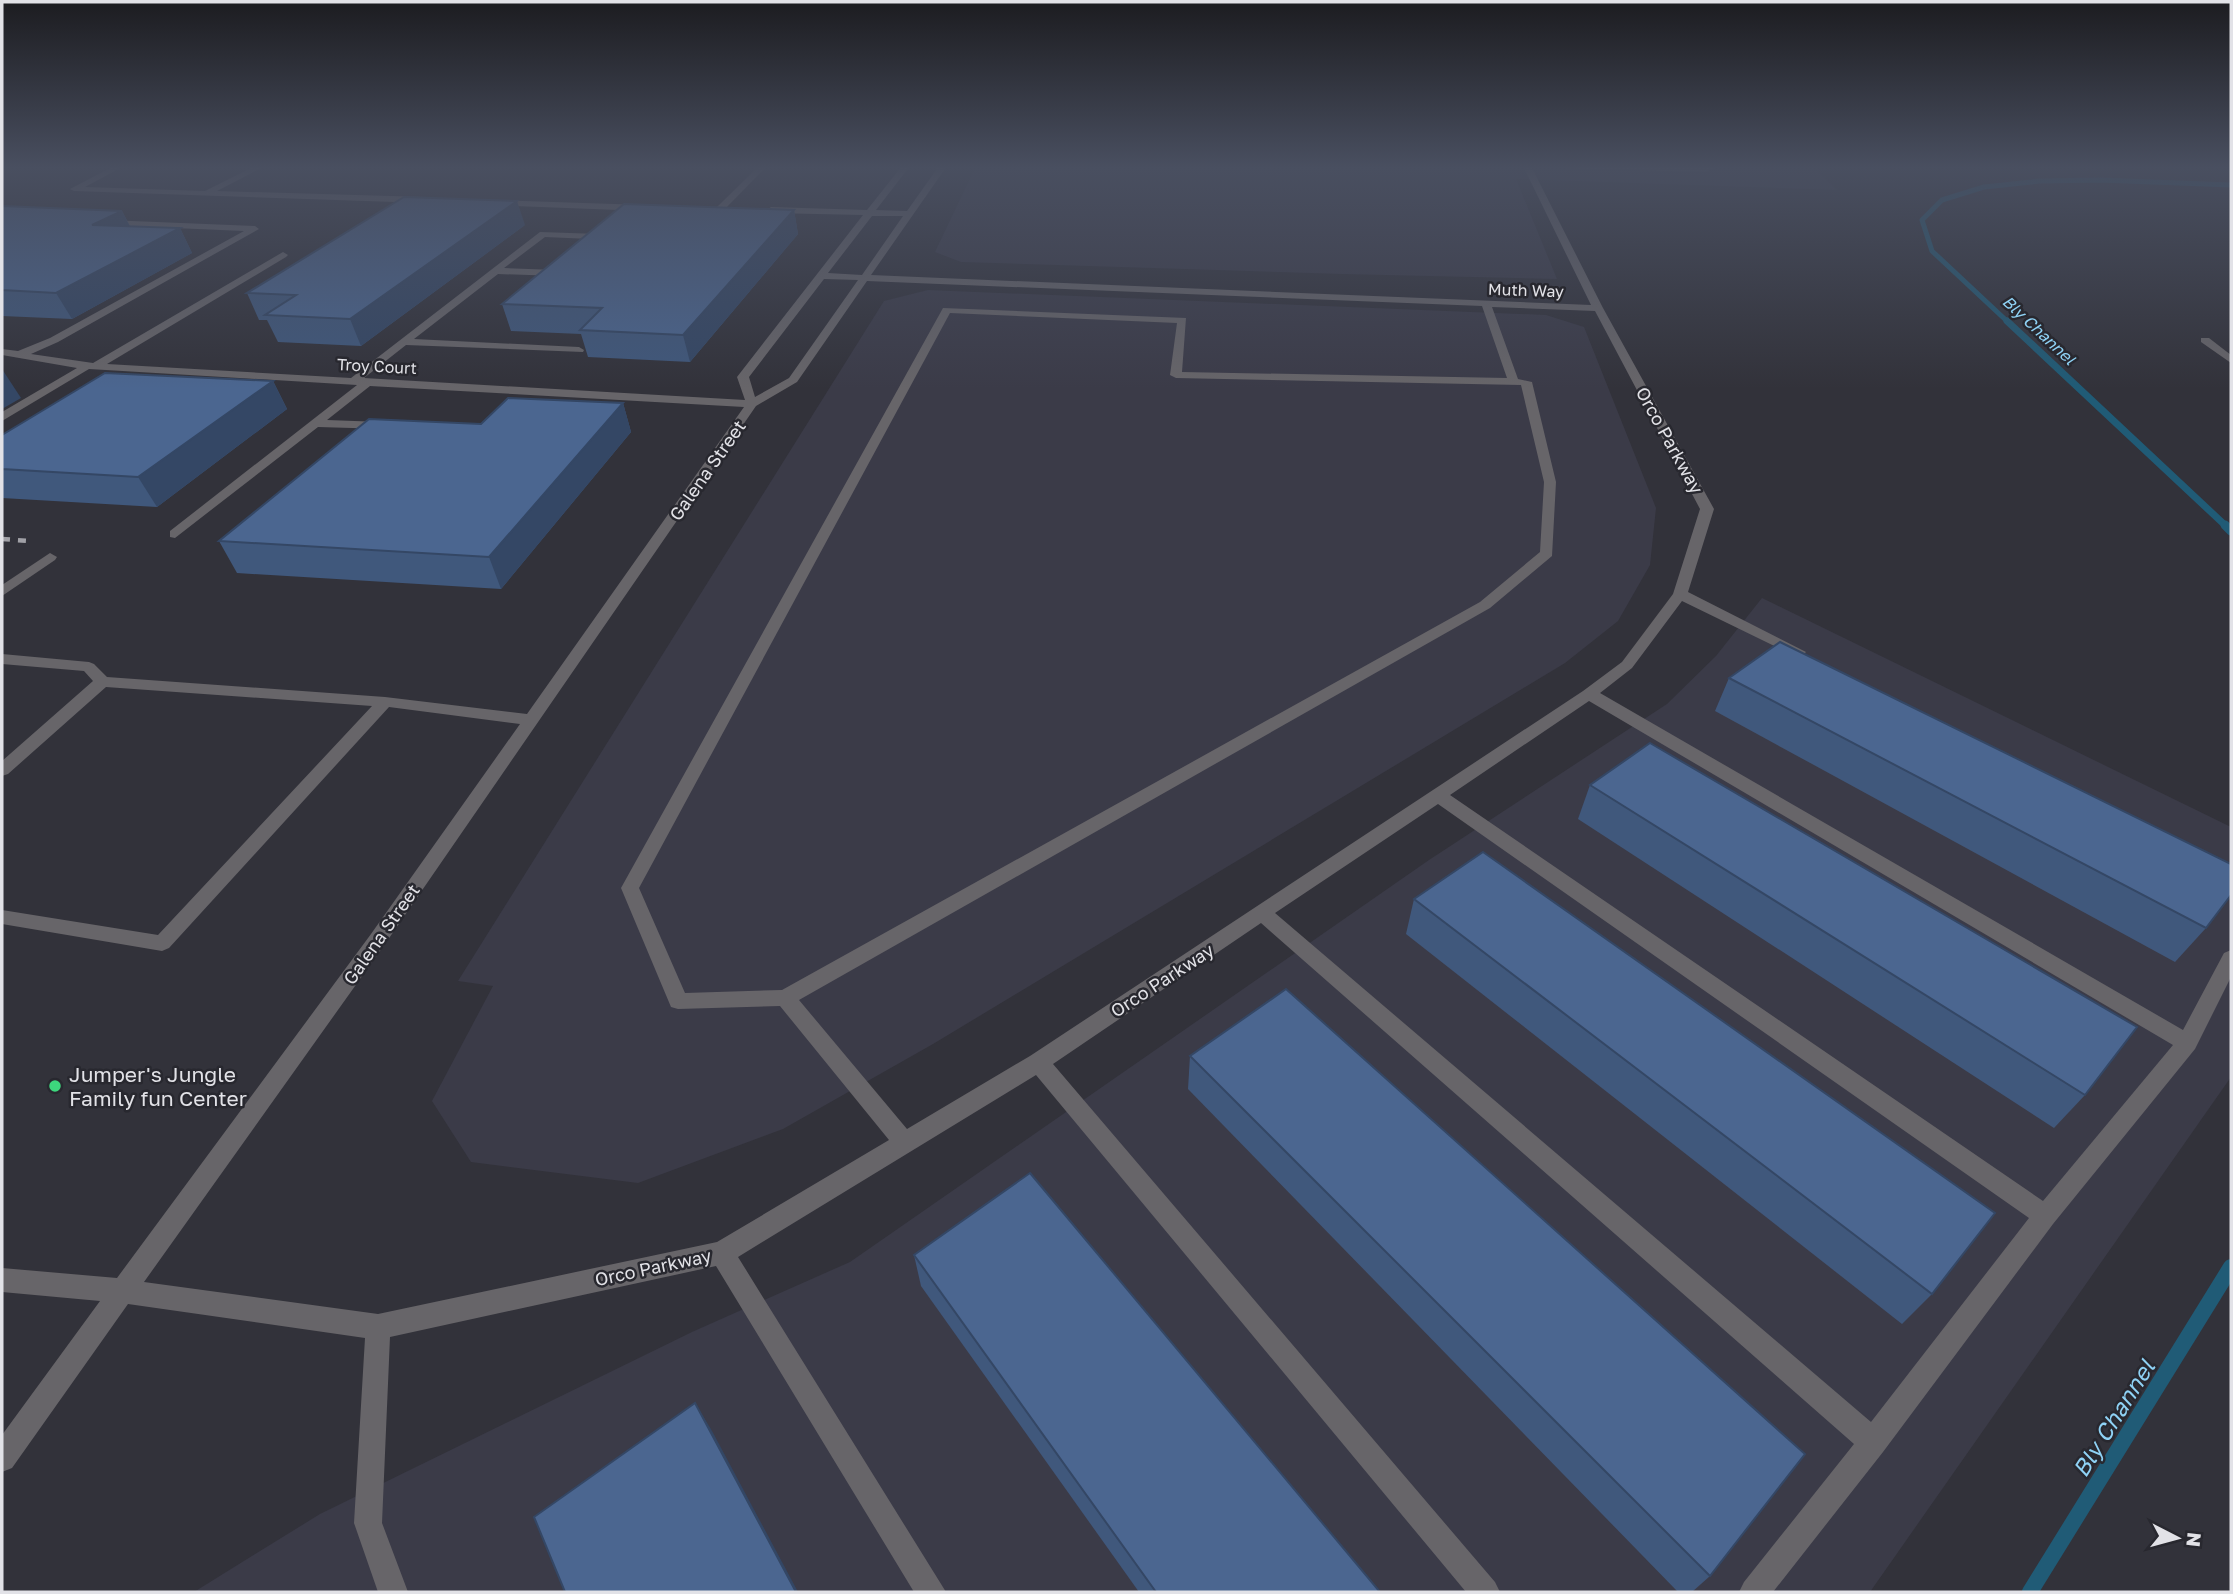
<svg xmlns="http://www.w3.org/2000/svg" width="2233" height="1594" viewBox="0 0 2233 1594" font-family="'Golos Text',sans-serif">
	<rect width="100%" height="100%" fill="#32323a"/>
	<g fill="#3b3b48">
		<polygon points="976,166 1812,166 1837,190 1516,179 1557,279 1342,274 961,262 935,252"/>
		<polygon points="928,290 1546,315 1584,327 1656,508 1650,565 1618,621 1565,663 933,1044 783,1129 638,1183 471,1162 432,1101 493,986 458,981 884,301"/>
		<polygon points="1762,598 2231,827 2231,1077 1870,1592 194,1592 320,1514 692,1332 850,1262 1429,860 1667,704 1716,656"/>
	</g>
	<g fill="none" stroke-linecap="round" stroke-linejoin="round">
		<polyline stroke="#205b76" stroke-width="5" points="2009,323 1932,251 1922,220 1942,200 1984,187 2040,181 2101,180 2231,185"/>
		<polyline stroke="#205b76" stroke-width="7" points="2007,321 2227,527"/>
		<polyline stroke="#205b76" stroke-width="9" points="2225,525 2231,531"/>
		<polyline stroke="#205b76" stroke-width="16" points="2030,1592 2231,1267"/>
		<g fill="#676569" fill-rule="evenodd">
			<polygon points="114,166 124,166 85,187 205,191 255,166 265,166 217,191 425,197 429,200 425,203 74,191 70,189"/>
			<polygon points="759,166 767,166 723,211 717,211 717,207"/>
			<path d="M902 166H910L876 210 907 211 939 166H947L871 275 1591 305 1523 166H1531L1603 308 1714 509 1688 592 1806 652 1803 655H1793L1682 601 1632 668 1600 693 2183 1030 2224 953 2231 950V977L2195 1049 2053 1224 1883 1452 1773 1592H1739L1744 1582 1854 1444 1261 923 1053 1064 1495 1582 1500 1592H1466L1036 1075 738 1257 946 1592H914L716 1266 390 1337 382 1523 408 1592H378L354 1523 365 1338 128 1304 12 1468 2 1472V1435L100 1301 2 1292V1268L117 1278 371 934 520 724 389 707 169 948 162 951 2 924V910L158 935 372 706 106 687 8 774 2 776V761L93 681 84 671 2 664V654L89 662 94 664 107 677 385 697 527 714 744 407 370 386 327 420 382 422 386 423V429L318 427 175 538 170 537V531L357 385 89 369 2 421V412L77 368 2 355V349L18 351 50 338 244 231 104 225 107 220 255 226 259 229 58 342 31 354 93 363 283 252 288 255 286 257 107 364 351 378 540 232 599 234 603 237 591 247 586 244 591 239 545 237 504 268 556 270 562 267 567 270 558 276 498 274 414 339 579 347 584 350 583 352 406 345 364 378 745 400 737 377 863 215 771 213 767 210 771 207 867 210ZM872 216H903L862 275 828 273ZM824 279 858 280 789 378 755 397 749 377ZM867 281 1482 306 1507 378 1182 372 1186 318 943 308 621 888 671 1007 678 1009 780 1006 889 1140 717 1242 378 1314 144 1282 385 944 756 406 797 382ZM1492 307 1595 311 1700 509 1673 594 1622 662 1583 691 1030 1056 907 1129 799 1000 1490 608 1552 556 1556 482 1532 382 1518 379ZM950 313 1177 323 1170 375 1176 378 1521 385 1544 482 1540 552 1480 602 782 990 685 993 639 888ZM1589 701 2173 1045 2043 1201 1450 795ZM1438 804 2029 1218 1871 1422 1275 913Z"/>
			<polygon points="1554,166 1705,168 1717,166 1707,172 1558,168"/>
			<polygon points="495,200 645,205 649,208 645,211 492,205"/>
			<polygon points="2201,338 2209,338 2231,355 2231,363 2201,342"/>
			<polygon points="50,553 57,557 55,560 2,596 2,585"/>
		</g>
		<polyline stroke="#a1a1a7" stroke-width="4.5" stroke-dasharray="8 8" stroke-linecap="butt" points="2,539 30,541"/>
	</g>
	<g fill="#40587c">
		<polygon points="2,206 122,211 130,226 180,228 192,253 72,319 2,316"/>
		<polygon points="794,210 798,234 690,362 588,357 581,334 511,331 502,304"/>
		<polygon points="525,225 361,346 278,342 267,320 259,320 247,293"/>
		<polygon points="273,381 287,409 157,507 2,498 2,435"/>
		<polygon points="623,403 631,432 501,589 237,573 219,541 481,424"/>
		<polygon points="1729,678 2206,928 2175,962 1715,711"/>
		<polygon points="1590,785 2085,1095 2054,1128 1578,819"/>
		<polygon points="1414,899 1932,1294 1902,1324 1406,934"/>
		<polygon points="1190,1056 1710,1576 1692,1592 1678,1592 1188,1089"/>
		<polygon points="914,1255 1380,1592 1139,1592 921,1286"/>
	</g>
	<g fill="#344765">
		<polygon points="517,201 525,225 361,346 350,319"/>
		<polygon points="794,210 798,234 690,362 683,335"/>
		<polygon points="122,211 134,235 92,225"/>
		<polygon points="180,228 192,253 72,319 56,293"/>
		<polygon points="2,369 21,398 2,409"/>
		<polygon points="273,381 287,409 157,507 138,477"/>
		<polygon points="623,403 631,432 501,589 489,557"/>
		<polygon points="695,1403 712,1431 798,1592 796,1592"/>
	</g>
	<g fill="#4b6690" stroke="#344765" stroke-width="2">
		<polygon points="404,197 517,201 350,319 265,315 296,295 247,293"/>
		<polygon points="624,204 794,210 683,335 580,330 602,308 502,304"/>
		<polygon points="2,206 122,211 92,225 180,228 56,293 2,290"/>
		<polygon points="105,373 273,381 138,477 2,469 2,435"/>
		<polygon points="508,398 623,403 489,557 219,541 369,419 481,424"/>
		<polygon points="1780,642 2231,864 2231,895 2206,928 1729,678"/>
		<polygon points="1650,743 2137,1027 2085,1095 1590,785"/>
		<polygon points="1483,852 1995,1213 1932,1294 1414,899"/>
		<polygon points="1286,989 1805,1454 1710,1576 1190,1056"/>
		<polygon points="1030,1173 1380,1592 1156,1592 914,1255"/>
		<polygon points="695,1403 796,1592 565,1592 534,1517"/>
	</g>
	<linearGradient id="sky" x2="0" y2="1"><stop stop-color="#1c1c20"/><stop offset="0.43" stop-color="#494f60"/><stop offset="1" stop-color="#494f60" stop-opacity="0"/></linearGradient>
	<rect width="2233" height="389" fill="url(#sky)"/>
	<circle fill="#3dd77d" stroke="#28282f" stroke-width="2.5" cx="55" cy="1086" r="7"/>
	<g text-anchor="middle" dominant-baseline="central" stroke-width="5" stroke-linejoin="round" paint-order="stroke">
		<g font-size="16" fill="#e2e2e7" stroke="#28282f">
			<text transform="translate(1526 290) rotate(2)">Muth Way</text>
			<text transform="translate(377 366) rotate(3)">Troy Court</text>
		</g>
		<g font-size="16" font-style="italic" fill="#8fd2f5" stroke="#28282f">
			<text transform="translate(2039 330) rotate(43)">Bly Channel</text>
		</g>
		<g font-size="18" fill="#e2e2e7" stroke="#28282f">
			<text transform="translate(1670 440) rotate(61)">Orco Parkway</text>
			<text transform="translate(707 470) rotate(-55)">Galena Street</text>
			<text transform="translate(381 934) rotate(-55)">Galena Street</text>
			<text transform="translate(1162 980) rotate(-33)">Orco Parkway</text>
			<text transform="translate(653 1267) rotate(-12)">Orco Parkway</text>
		</g>
		<g font-size="21" fill="#e2e2e7" stroke="#28282f" text-anchor="start">
			<text x="69" y="1074">Jumper's Jungle<tspan x="69" dy="24">Family fun Center</tspan></text>
		</g>
		<g font-size="23" font-style="italic" fill="#8fd2f5" stroke="#28282f">
			<text transform="translate(2113 1418) rotate(-58)">Bly Channel</text>
		</g>
	</g>
	<rect width="2233" height="1594" fill="none" stroke="#e2e2e7" stroke-width="7"/>
	<g transform="translate(2177 1538) rotate(96)" stroke="#28282f" stroke-width="5" paint-order="stroke">
	<path d="M0-5L12 26L0 18L-12 26Z" fill="#e2e2e7"/>
	<text y="-10" font-size="19" font-weight="bold" text-anchor="middle" fill="#e2e2e7">N</text>
	</g>
</svg>
